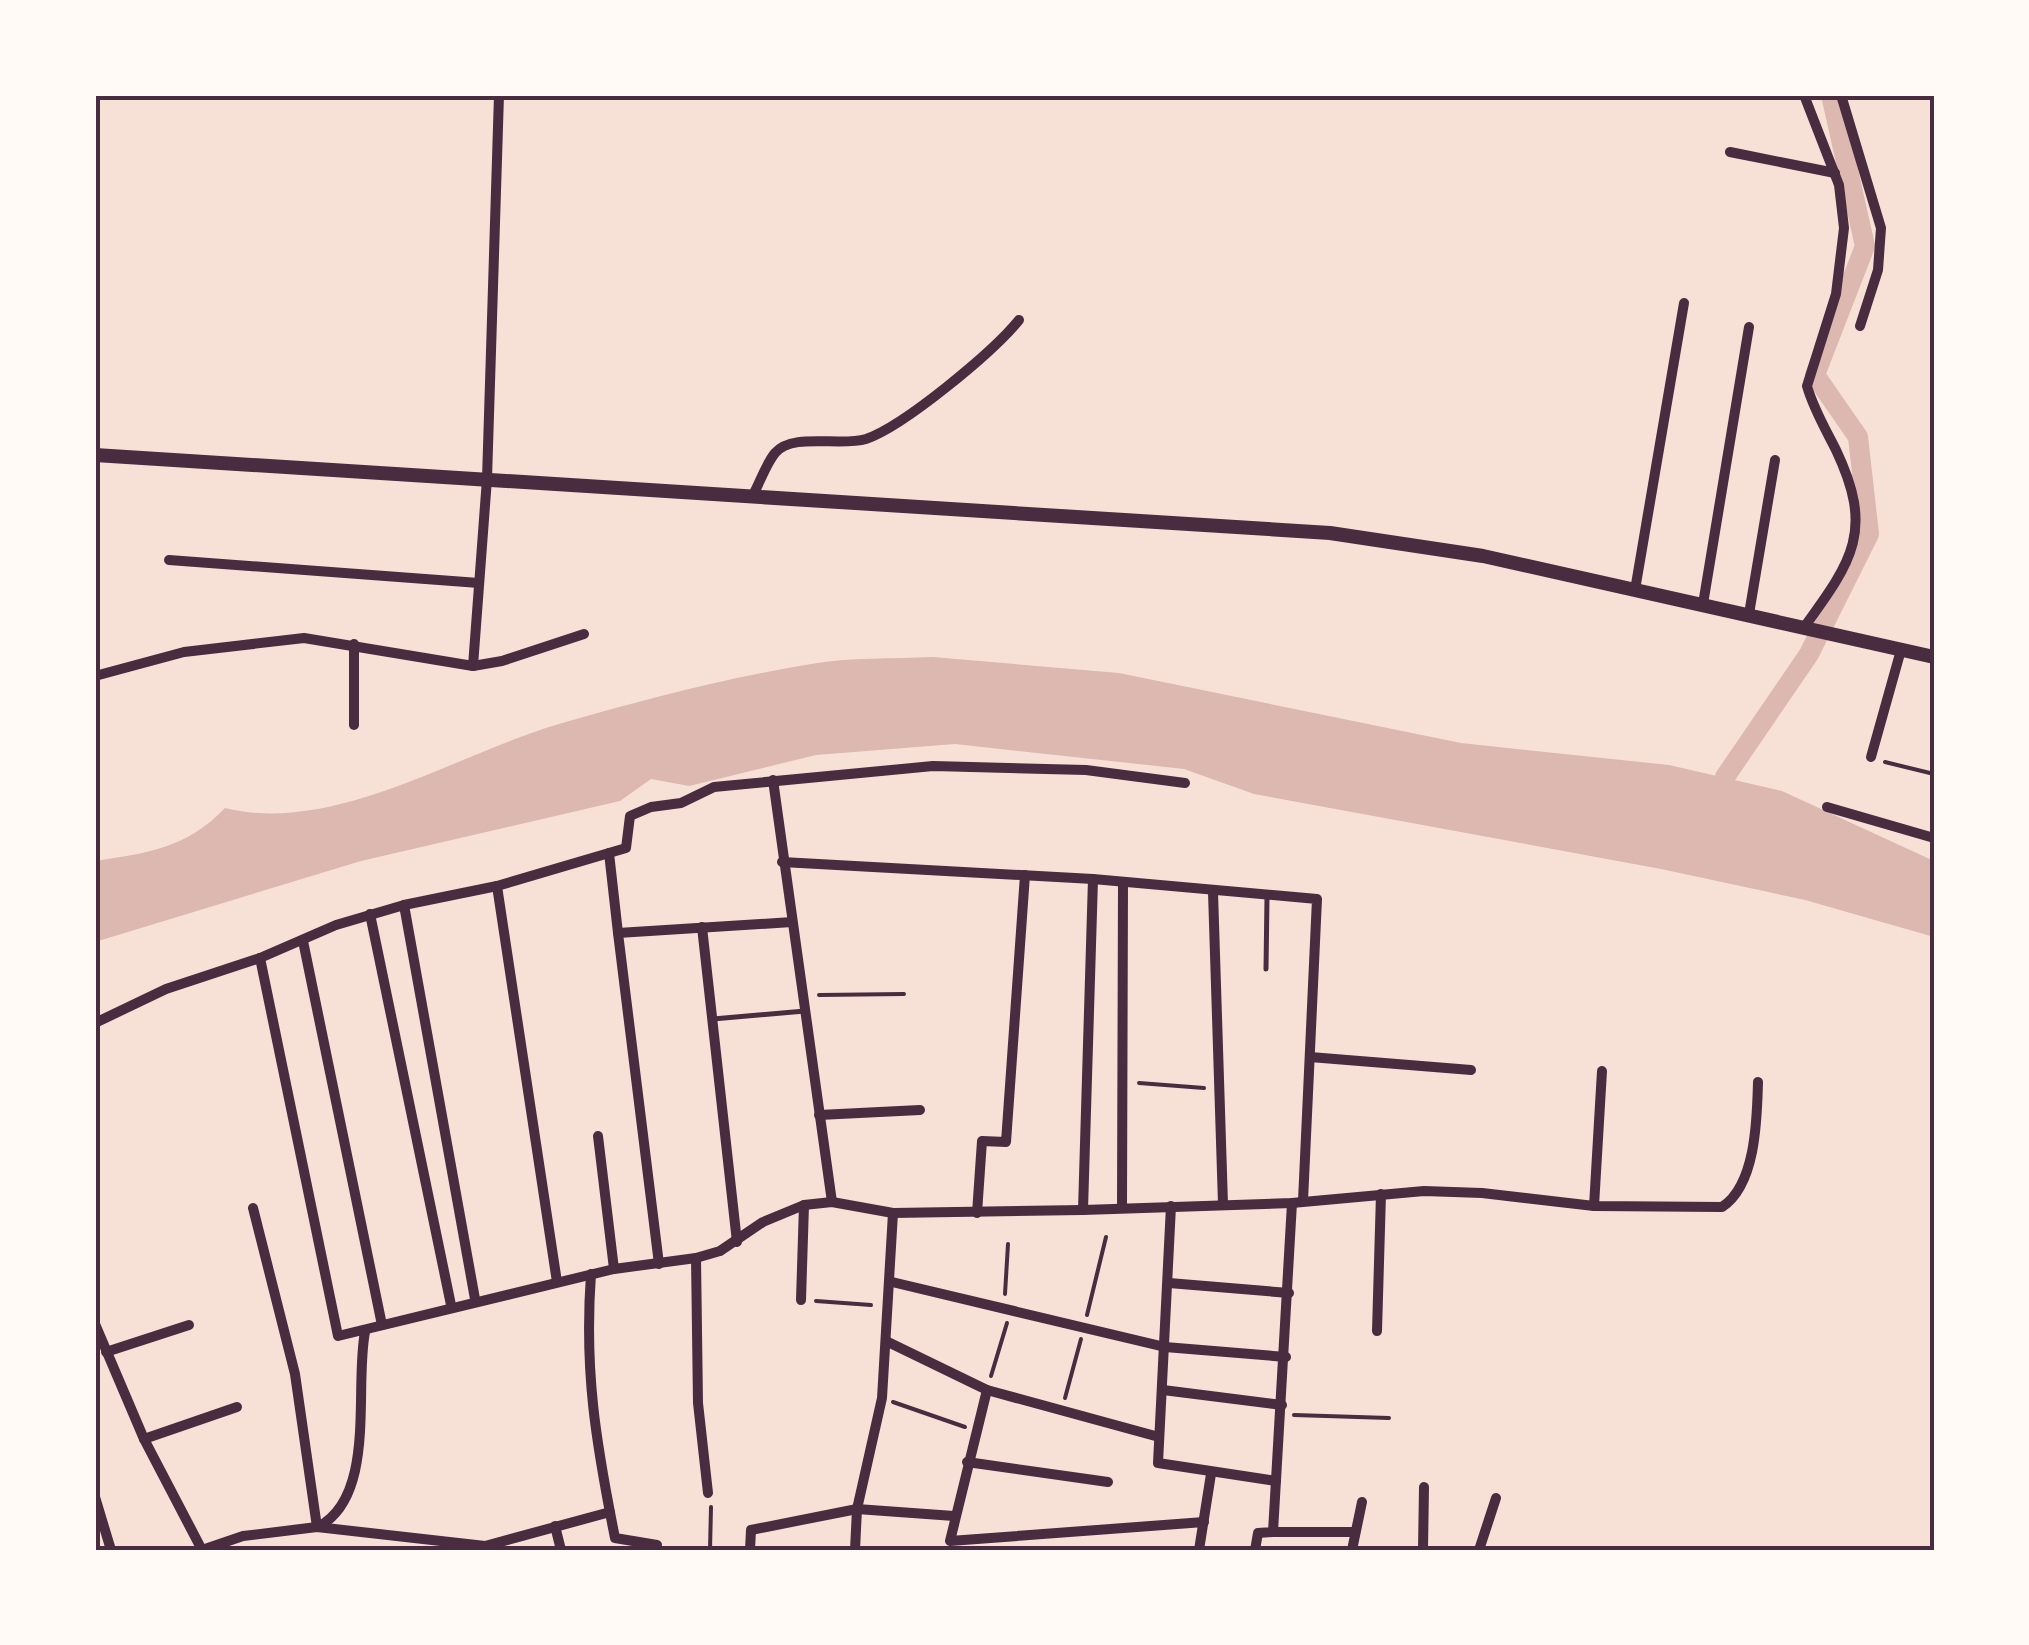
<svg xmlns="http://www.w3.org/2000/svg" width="2029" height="1645" viewBox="0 0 2029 1645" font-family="'Asap Condensed',sans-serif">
	<rect width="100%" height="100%" fill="#f7e1d7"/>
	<path fill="#dcb8b0" d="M933 657 1119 673 1461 743 1669 765 1782 791 1934 861V937L1805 900 1661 869 1254 794 1184 769 955 744 816 755 689 786 651 779 620 801 361 861 95 942V861C148 853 187 848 225 808 334 835 456 754 559 724 642 700 726 678 811 664 850 657 893 659 933 657Z"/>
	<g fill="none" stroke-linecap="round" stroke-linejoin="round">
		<polyline stroke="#dcb8b0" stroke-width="20" points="1725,777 1809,654 1869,534 1858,437 1815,375 1865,246 1831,95"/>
		<g stroke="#4a2c40" stroke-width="4">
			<polyline points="1885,762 1934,774"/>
			<polyline points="819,995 904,994"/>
			<polyline points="1139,1083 1204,1088"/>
			<polyline points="1005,1294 1008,1244"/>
			<polyline points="816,1301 871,1305"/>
			<polyline points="1087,1315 1106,1237"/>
			<polyline points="991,1376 1007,1323"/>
			<polyline points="1065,1398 1081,1339"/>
			<polyline points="893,1402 965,1427"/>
			<polyline points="1294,1415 1389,1418"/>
			<polyline points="710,1550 711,1507"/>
		</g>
		<g stroke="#4a2c40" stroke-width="5">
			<polyline points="1266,969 1267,897"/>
			<polyline points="713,1019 805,1011"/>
		</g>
		<g stroke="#4a2c40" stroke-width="10">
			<path d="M1804 95 1839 185 1844 228 1836 294 1807 386C1813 408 1826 430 1836 450 1874 530 1853 560 1805 626"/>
			<polyline points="1841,95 1881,228 1878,270 1860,326"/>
			<polyline points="1730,152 1835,173"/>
			<path d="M753 495C760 482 766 464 775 453 793 432 840 447 866 439 904 426 993 352 1019 320"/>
			<polyline points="169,560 479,583"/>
			<polyline points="1635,590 1684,303"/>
			<polyline points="1703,604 1749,327"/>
			<polyline points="1749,614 1775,460"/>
			<polyline points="473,666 487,479 499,95"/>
			<polyline points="95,676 184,652 304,638 473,666 502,661 584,634"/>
			<polyline points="354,725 354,644"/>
			<polyline points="1871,757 1901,650"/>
			<polyline points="773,780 832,1202"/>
			<polyline points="1827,807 1934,838"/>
			<polyline points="782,862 1093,879 1317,899 1303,1201"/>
			<polyline points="497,886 557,1282"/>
			<polyline points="1213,892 1223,1204"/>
			<polyline points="404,905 475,1299"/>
			<polyline points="370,914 451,1305"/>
			<polyline points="702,927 737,1242"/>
			<polyline points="618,933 609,853 626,848 630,816 651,807 681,803 714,787 933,766 1086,770 1185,783"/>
			<polyline points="303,941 382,1325"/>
			<path d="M260 958 338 1336 614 1269 696 1258 720 1251 763 1222 804 1205 832 1202 893 1213 1083 1210 1292 1203 1424 1191 1482 1193 1594 1206 1722 1207C1756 1185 1757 1119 1758 1082"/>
			<polyline points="95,1023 166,989 260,958 336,925 404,905 497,886 609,853"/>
			<polyline points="1310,1057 1471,1070"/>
			<polyline points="819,1115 920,1110"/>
			<polyline points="598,1136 614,1269"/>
			<polyline points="1171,1206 1158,1463 1276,1481"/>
			<polyline points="1594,1206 1602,1071"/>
			<polyline points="253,1208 295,1374 317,1527"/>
			<polyline points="1122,1208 1123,882"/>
			<polyline points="1083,1210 1093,879"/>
			<polyline points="977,1213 982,1141 1006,1142 1025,875"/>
			<polyline points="696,1258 698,1403 708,1493"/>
			<polyline points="659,1264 618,933 792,922"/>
			<path d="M591 1274C584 1371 596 1443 615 1538L657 1545"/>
			<polyline points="892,1282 1165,1347 1286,1357"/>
			<polyline points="1169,1283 1289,1293"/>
			<polyline points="801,1300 804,1205"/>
			<polyline points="95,1324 144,1439 202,1550"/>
			<polyline points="1377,1331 1381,1194"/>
			<polyline points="888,1342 987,1390 1159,1437"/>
			<polyline points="106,1352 189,1325"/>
			<polyline points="987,1390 950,1541 1204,1522"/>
			<polyline points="1163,1390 1282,1405"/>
			<polyline points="144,1439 237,1407"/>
			<polyline points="967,1462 1108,1482"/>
			<polyline points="95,1497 111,1550"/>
			<polyline points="555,1526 561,1550"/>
			<path d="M318 1527C377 1496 354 1388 365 1332"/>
			<polyline points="1273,1532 1355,1532"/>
			<polyline points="202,1550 243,1536 317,1527 485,1546 610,1512"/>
			<polyline points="750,1550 751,1530 857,1509 954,1516"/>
			<polyline points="855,1550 857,1509 882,1398 893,1213"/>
			<polyline points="1199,1550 1211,1474"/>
			<polyline points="1255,1550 1258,1533 1273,1532 1292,1203"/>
			<polyline points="1352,1550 1362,1502"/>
			<polyline points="1423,1550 1424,1487"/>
			<polyline points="1479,1550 1496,1498"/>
		</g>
		<polyline stroke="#4a2c40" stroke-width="14" points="95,455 1330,533 1483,556 1934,657"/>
	</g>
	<rect width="2029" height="1645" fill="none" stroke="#fffaf5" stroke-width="195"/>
	<rect x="98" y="98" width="1834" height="1450" fill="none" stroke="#4a2c40" stroke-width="4"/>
</svg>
